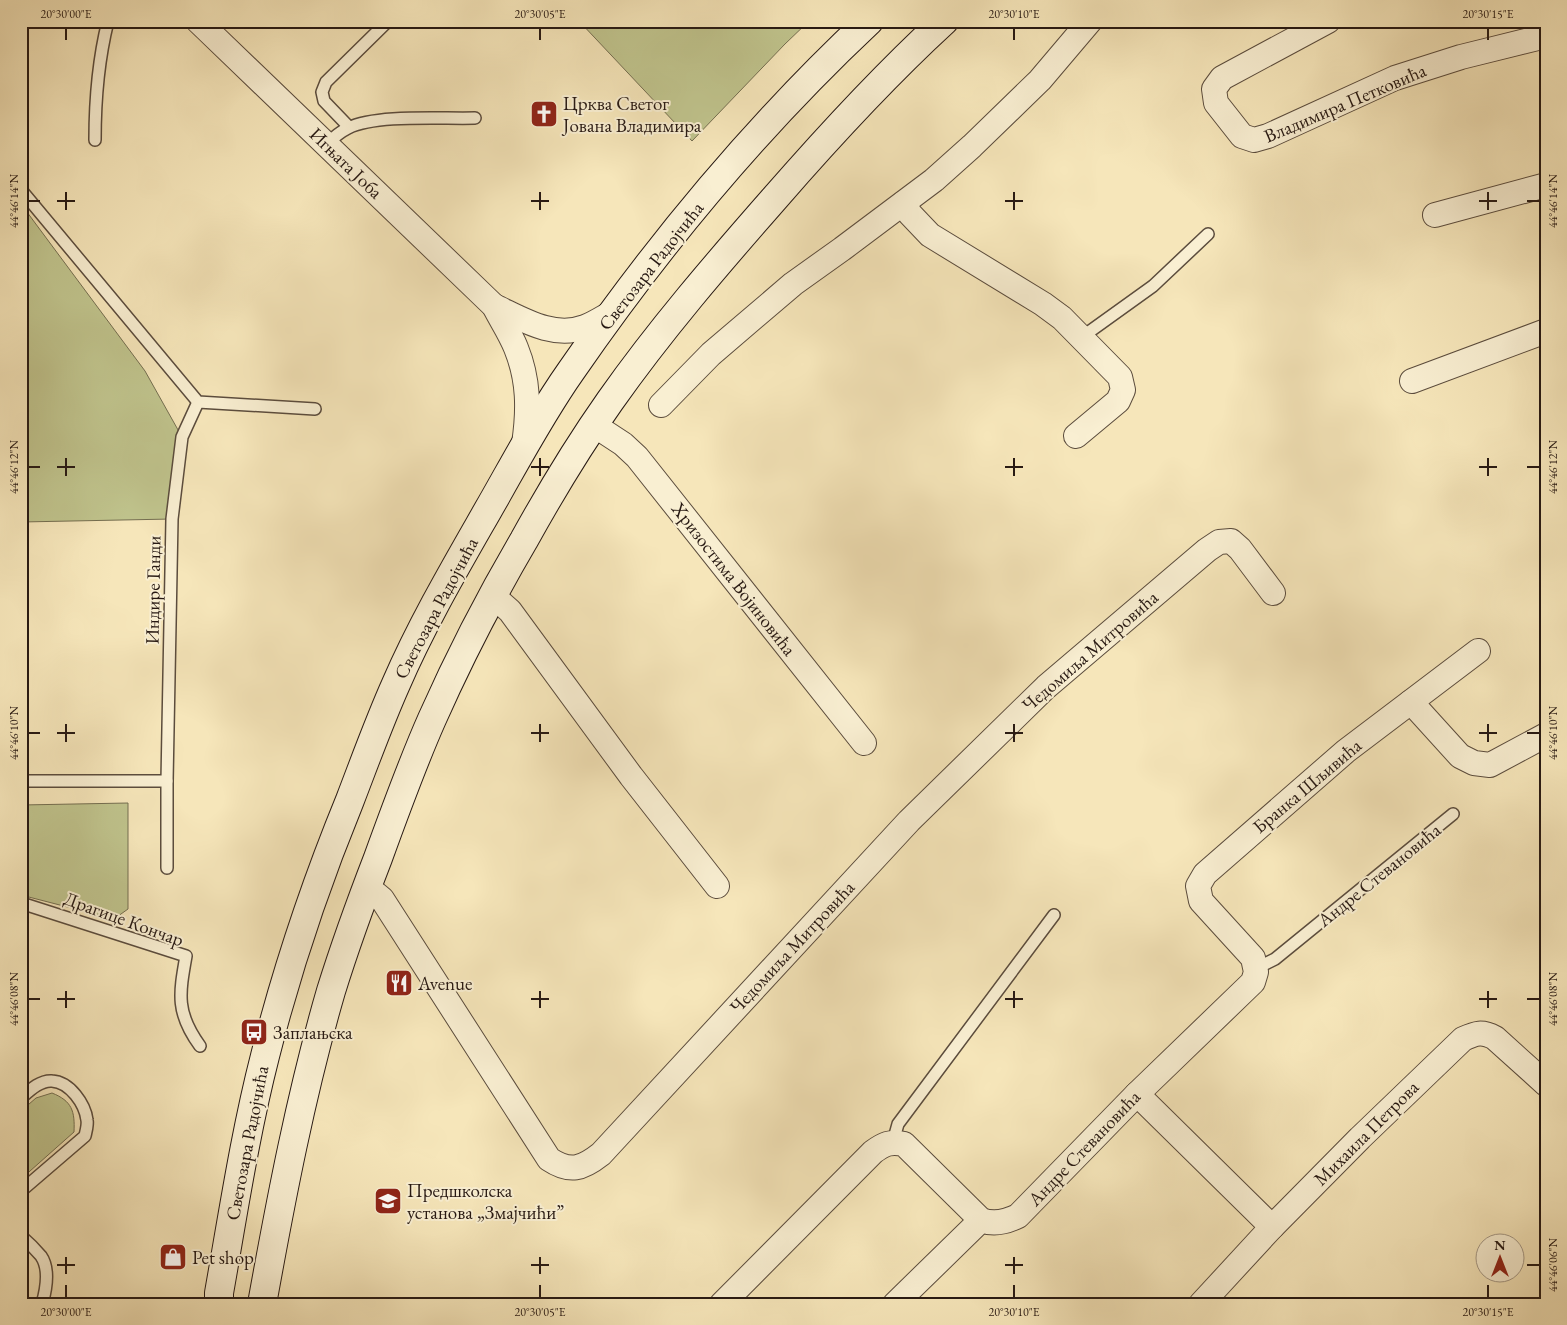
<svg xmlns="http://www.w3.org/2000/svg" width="1567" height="1325" viewBox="0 0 1567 1325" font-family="'EB Garamond',serif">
	<rect width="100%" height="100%" fill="#f6e6ba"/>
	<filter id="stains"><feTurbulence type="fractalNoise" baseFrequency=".004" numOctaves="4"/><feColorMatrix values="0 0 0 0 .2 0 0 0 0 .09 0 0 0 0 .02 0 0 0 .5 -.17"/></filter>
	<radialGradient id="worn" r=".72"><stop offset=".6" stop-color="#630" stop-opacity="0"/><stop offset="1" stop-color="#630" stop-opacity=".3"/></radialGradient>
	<g fill="#c0c48d" stroke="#746e50">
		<polygon points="579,21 809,21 785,44 692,141"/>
		<polygon points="21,204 145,371 182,437 172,519 21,522"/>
		<polygon points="128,803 128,909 114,919 21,895 21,805"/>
		<path d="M52 1093C72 1101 75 1111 74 1132L21 1179V1111L36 1098Z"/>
	</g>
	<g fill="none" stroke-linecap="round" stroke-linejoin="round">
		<g stroke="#5b4c3d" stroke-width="14">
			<g id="lane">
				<polyline points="349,127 324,101 322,92 326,82 388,21"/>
				<path d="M95 140C95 100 98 61 108 21"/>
				<path d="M327 144C333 138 340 132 348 128 377 114 441 119 475 118"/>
				<polyline points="22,191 198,402 315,409"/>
				<polyline points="1082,337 1153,286 1208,234"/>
				<polyline points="21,781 167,781"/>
				<polyline points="167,868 167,781 172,519 182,437 198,402"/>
				<path d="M21 903 186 956C179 995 176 1013 200 1046"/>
				<polyline points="1255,967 1265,964 1275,959 1453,814"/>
				<path d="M21 1098C29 1091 40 1080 52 1081 70 1082 85 1104 87 1120 88 1125 86 1131 85 1136L21 1191"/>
				<polyline points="893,1142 898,1124 1054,915"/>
				<path d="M21 1236C28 1242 35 1249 41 1256 50 1269 46 1290 42 1304"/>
			</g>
		</g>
		<g stroke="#5b4c3d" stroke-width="26">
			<g id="street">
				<path d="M198 21 494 306C501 320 510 333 516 348 529 380 529 410 524 444"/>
				<polyline points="1328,21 1222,78 1214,89 1216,103 1242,136 1254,140 1268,136 1395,78 1461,57 1546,36"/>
				<polyline points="904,203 910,214 930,235 1043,304 1062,318 1120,377 1123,390 1118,401 1076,436"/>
				<polyline points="1435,215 1546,185"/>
				<path d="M494 306C522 319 553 339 585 327 595 323 604 317 613 312"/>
				<polyline points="1412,381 1546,331"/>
				<polyline points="661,405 711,354 793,284 842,249 934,180 972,146 1040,80 1090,21"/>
				<polyline points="594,425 623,444 637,457 864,743"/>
				<polyline points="491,597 501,603 510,611 631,776 717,886"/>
				<polyline points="1411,702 1460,756 1474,763 1490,765 1546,735"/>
				<path d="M366 890 376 894 382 899 549 1159C570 1173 582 1169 601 1154L909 821 1046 687 1207 550 1219 542 1231 541 1240 549 1273 593"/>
				<polyline points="1137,1094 1272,1227"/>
				<path d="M722 1304 873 1152C884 1144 890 1141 904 1144L981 1220C994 1225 1006 1222 1018 1216L1137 1094 1253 982 1256 972 1253 958 1201 901 1198 886 1205 874 1346 751 1478 651"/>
				<polyline points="895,1304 981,1220"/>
				<path d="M1201 1304 1272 1227 1360 1138 1463 1039C1476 1033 1482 1031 1495 1038L1546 1084"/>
			</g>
		</g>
		<g stroke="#271913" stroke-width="30">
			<g id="secondary">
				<path d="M219 1304V1293C233 1214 245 1134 265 1056 287 969 316 883 350 800 365 761 379 722 396 684 422 624 456 566 488 510 515 463 540 415 571 371 658 245 757 126 869 21"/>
				<path d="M262 1304C281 1199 301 1094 331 991 345 946 361 902 378 858 395 811 412 764 432 719 459 658 490 598 524 540 550 493 579 445 610 401 660 330 717 264 774 199 828 137 884 76 944 21"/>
			</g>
		</g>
		<use href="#lane" stroke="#f9efd2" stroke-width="11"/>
		<use href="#street" stroke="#f9efd2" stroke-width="24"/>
		<use href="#secondary" stroke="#f9efd2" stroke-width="28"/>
	</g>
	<path fill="none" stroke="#271913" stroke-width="2" d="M66 28V40M540 28V40M1014 28V40M1488 28V40M66 192V210M540 192V210M1014 192V210M1488 192V210M28 201H40M57 201H75M531 201H549M1005 201H1023M1479 201H1497M1527 201H1540M66 458V476M540 458V476M1014 458V476M1488 458V476M28 467H40M57 467H75M531 467H549M1005 467H1023M1479 467H1497M1527 467H1540M66 724V742M540 724V742M1014 724V742M1488 724V742M28 733H40M57 733H75M531 733H549M1005 733H1023M1479 733H1497M1527 733H1540M66 991V1008M540 991V1008M1014 991V1008M1488 991V1008M28 999H40M57 999H75M531 999H549M1005 999H1023M1479 999H1497M1527 999H1540M66 1257V1274M540 1257V1274M1014 1257V1274M57 1265H75M531 1265H549M1005 1265H1023M1527 1265H1540M66 1285V1298M540 1285V1298M1014 1285V1298M1488 1285V1298"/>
	<defs>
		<g id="church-square" transform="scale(1.4375)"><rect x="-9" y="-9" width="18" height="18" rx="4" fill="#8f2418" stroke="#f9efd2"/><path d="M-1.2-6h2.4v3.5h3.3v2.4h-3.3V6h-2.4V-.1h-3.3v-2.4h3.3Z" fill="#fff"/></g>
		<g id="restaurant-square" transform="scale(1.4375)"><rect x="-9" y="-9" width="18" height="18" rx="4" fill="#8f2418" stroke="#f9efd2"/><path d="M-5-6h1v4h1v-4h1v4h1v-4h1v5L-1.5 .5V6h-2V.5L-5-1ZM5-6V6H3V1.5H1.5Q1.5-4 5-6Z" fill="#fff"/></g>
		<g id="bus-square" transform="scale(1.4375)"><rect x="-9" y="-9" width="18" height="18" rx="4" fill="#8f2418" stroke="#f9efd2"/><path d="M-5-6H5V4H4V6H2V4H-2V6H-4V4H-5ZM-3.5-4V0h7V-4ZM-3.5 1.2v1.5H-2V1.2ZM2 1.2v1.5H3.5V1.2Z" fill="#fff"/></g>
		<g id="school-square" transform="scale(1.4375)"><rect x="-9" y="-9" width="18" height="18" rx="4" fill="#8f2418" stroke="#f9efd2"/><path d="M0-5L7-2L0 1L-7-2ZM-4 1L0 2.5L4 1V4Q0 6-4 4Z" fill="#fff"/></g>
		<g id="shop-square" transform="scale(1.4375)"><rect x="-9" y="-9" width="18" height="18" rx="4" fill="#8f2418" stroke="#f9efd2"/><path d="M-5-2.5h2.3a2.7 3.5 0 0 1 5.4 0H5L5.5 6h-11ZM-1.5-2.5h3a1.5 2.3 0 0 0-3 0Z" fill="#fff"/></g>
	</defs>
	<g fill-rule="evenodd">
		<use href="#church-square" x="544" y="114"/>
		<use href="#restaurant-square" x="399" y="983"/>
		<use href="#bus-square" x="254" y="1032"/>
		<use href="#school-square" x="388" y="1201"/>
		<use href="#shop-square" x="173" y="1257"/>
	</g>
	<g text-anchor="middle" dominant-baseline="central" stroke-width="4" stroke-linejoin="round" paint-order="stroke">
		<g font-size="19" fill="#271913" stroke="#f9efd2" text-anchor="start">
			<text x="563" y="103">Црква Светог<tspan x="563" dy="22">Јована Владимира</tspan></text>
			<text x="418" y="983">Avenue</text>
			<text x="273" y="1032">Заплањска</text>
			<text x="407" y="1190">Предшколска<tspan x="407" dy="22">установа „Змајчићи”</tspan></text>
			<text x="192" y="1257">Pet shop</text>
		</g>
		<g font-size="19" fill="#271913" stroke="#f9efd2">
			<text transform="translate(1345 103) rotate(-23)">Владимира Петковића</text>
			<text transform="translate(346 163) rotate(44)">Игњата Јоба</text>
			<text transform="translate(651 266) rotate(-52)">Светозара Радојчића</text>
			<text transform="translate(734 579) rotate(52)">Хризостима Војиновића</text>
			<text transform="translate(153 590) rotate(-89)">Индире Ганди</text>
			<text transform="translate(436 608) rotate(-62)">Светозара Радојчића</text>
			<text transform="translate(1090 651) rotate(-41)">Чедомиља Митровића</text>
			<text transform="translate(1307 786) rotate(-40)">Бранка Шљивића</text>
			<text transform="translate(1379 875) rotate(-39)">Андре Стевановића</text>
			<text transform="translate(124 919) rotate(20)">Драгице Кончар</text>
			<text transform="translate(792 947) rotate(-47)">Чедомиља Митровића</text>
			<text transform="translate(1366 1133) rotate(-45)">Михаила Петрова</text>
			<text transform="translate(247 1143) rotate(-79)">Светозара Радојчића</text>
			<text transform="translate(1084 1148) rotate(-46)">Андре Стевановића</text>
		</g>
	</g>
	<rect width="1567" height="1325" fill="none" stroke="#f6e6ba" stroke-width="55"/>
	<g transform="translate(1500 1258)"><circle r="24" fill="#f9efd2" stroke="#a59986"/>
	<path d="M0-4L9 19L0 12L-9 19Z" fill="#8f2418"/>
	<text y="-8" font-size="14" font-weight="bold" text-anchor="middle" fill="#271913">N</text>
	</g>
	<rect x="28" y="28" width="1512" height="1270" fill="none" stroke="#271913" stroke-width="2"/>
	<g font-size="12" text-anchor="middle" fill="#271913">
		<text x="66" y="18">20°30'00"E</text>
		<text x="540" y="18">20°30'05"E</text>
		<text x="1014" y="18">20°30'10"E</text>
		<text x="1488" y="18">20°30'15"E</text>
		<text transform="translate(14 201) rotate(-90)" y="4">44°46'14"N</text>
		<text transform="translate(1553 201) rotate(-90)" y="4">44°46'14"N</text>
		<text transform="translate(14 467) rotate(-90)" y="4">44°46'12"N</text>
		<text transform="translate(1553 467) rotate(-90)" y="4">44°46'12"N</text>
		<text transform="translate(14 733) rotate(-90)" y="4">44°46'10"N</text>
		<text transform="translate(1553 733) rotate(-90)" y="4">44°46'10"N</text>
		<text transform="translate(14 999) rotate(-90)" y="4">44°46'08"N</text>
		<text transform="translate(1553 999) rotate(-90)" y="4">44°46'08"N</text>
		<text transform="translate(1553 1265) rotate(-90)" y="4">44°46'06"N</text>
		<text x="66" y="1316">20°30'00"E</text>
		<text x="540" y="1316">20°30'05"E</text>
		<text x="1014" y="1316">20°30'10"E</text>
		<text x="1488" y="1316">20°30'15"E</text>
	</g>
	<rect width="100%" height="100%" filter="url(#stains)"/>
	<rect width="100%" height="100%" fill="url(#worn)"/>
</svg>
